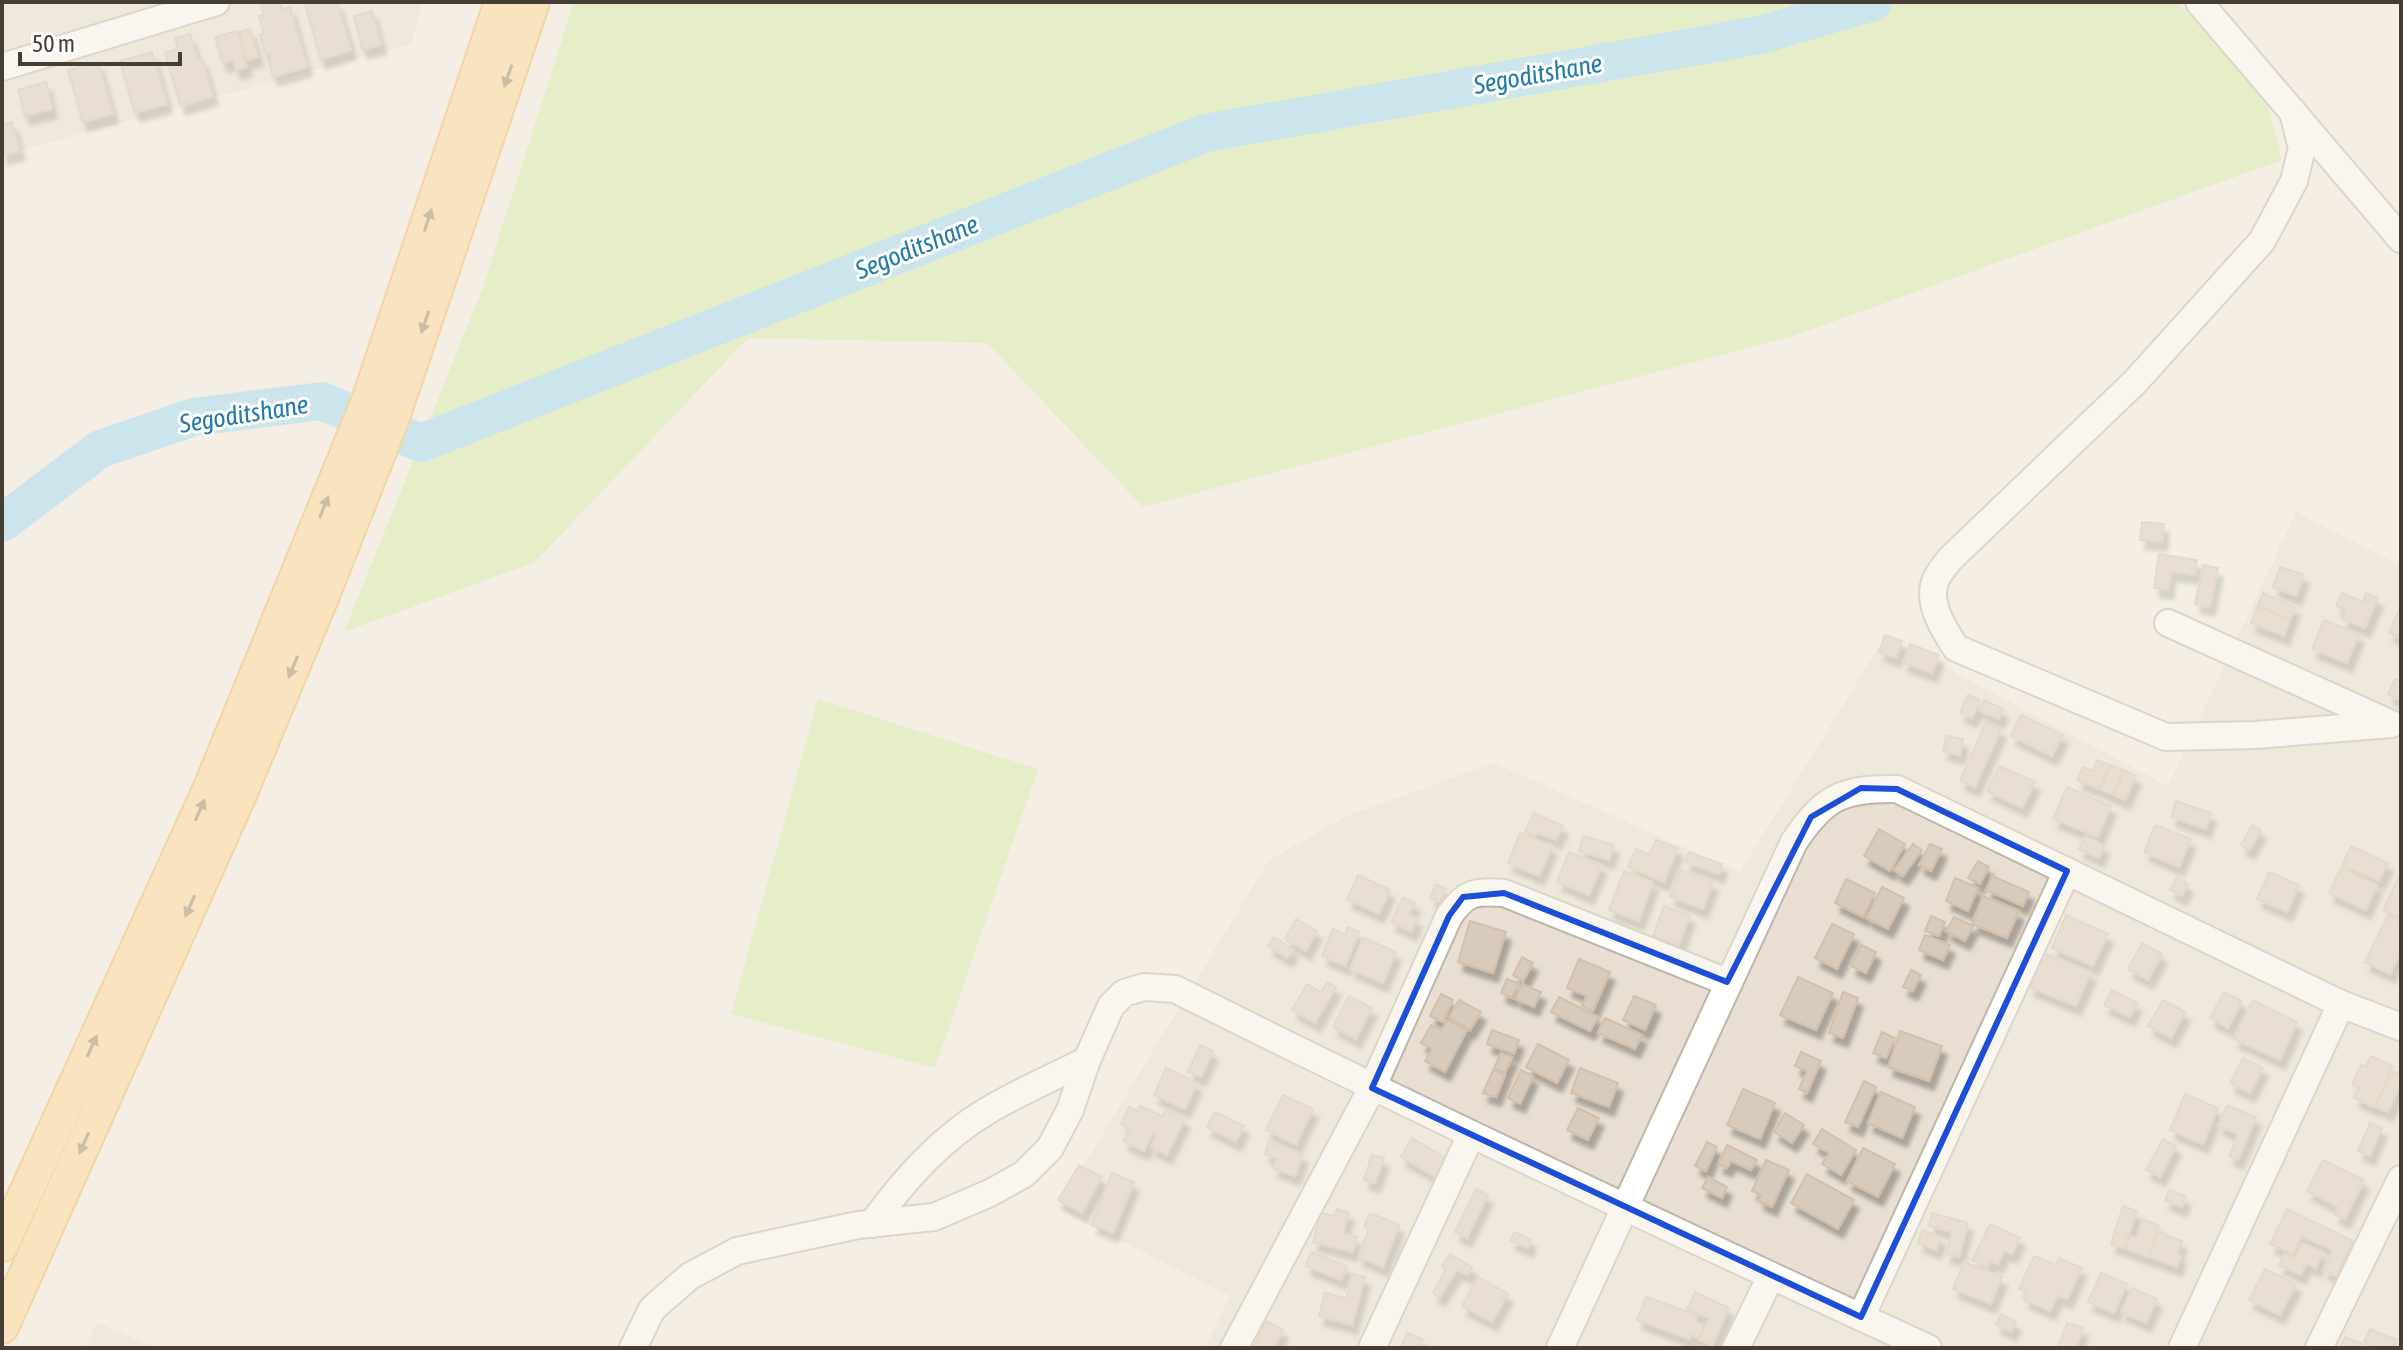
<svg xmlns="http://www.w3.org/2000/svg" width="2403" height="1350" viewBox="0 0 2403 1350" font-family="'Asap Condensed',sans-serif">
	<defs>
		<filter id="shadow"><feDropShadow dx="5" dy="9" stdDeviation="2" flood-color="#0004"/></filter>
	</defs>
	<rect width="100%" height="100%" fill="#f4eee4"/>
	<g fill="#e8dfd2">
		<polygon points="2,2 423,2 411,44 2,155"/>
		<polygon points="2296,512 2401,566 2401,1348 1205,1348 1230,1296 1057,1209 1269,860 1347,816 1494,763 1740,872 1886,636 2168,786"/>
		<polygon points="97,1322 156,1348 85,1348"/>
	</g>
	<g fill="#d3eca9">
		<polygon points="574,2 2178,2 2267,103 2282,160 1793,336 1143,507 987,343 748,338 535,562 344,632 482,290"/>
		<polygon points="818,699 1038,769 935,1068 731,1014"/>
	</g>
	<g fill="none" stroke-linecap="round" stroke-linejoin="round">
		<polyline stroke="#9bd8f6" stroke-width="38" points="2,523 100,449 194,417 322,401 421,443 1206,133 1760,35 1873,2"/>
	</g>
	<g fill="#d9cbbc" stroke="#d2c0ab" stroke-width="2" filter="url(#shadow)">
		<polygon points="270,2 280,2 282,9 290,7 307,67 273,77 269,62 272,61 270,52 265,53 260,35 264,34 259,16 264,15 261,5"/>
		<polygon points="313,2 337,2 351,50 321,60 305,4"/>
		<polygon points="372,11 381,45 363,50 354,16"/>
		<polygon points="250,29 258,57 247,60 239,32"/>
		<polygon points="237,31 247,67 236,71 233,60 223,63 215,37"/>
		<polygon points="190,34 198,61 202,59 213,96 181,106 165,53 178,49 175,38"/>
		<polygon points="152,52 167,104 135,113 120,61"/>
		<polygon points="98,62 113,114 83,122 68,70"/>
		<polygon points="46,82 52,109 25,116 18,90"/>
		<polygon points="12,122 20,151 2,156 2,125"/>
		<polygon points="2142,522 2164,524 2162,542 2140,540"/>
		<polygon points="2159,554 2197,560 2195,575 2171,572 2168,590 2154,588"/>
		<polygon points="2203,565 2218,568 2210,607 2195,604"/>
		<polygon points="2280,567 2304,575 2296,596 2273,587"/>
		<polygon points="2263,593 2295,607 2290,619 2258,605"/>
		<polygon points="2342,593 2363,602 2366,593 2378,598 2365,628 2342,619 2346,610 2336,606"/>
		<polygon points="2257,607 2290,620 2284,636 2251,623"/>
		<polygon points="2400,608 2401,608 2401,638 2389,633"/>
		<polygon points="2324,620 2359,634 2347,663 2312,649"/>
		<polygon points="1885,635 1902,641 1896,658 1879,652"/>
		<polygon points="1910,644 1939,655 1932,673 1903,663"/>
		<polygon points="2395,679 2401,681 2401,700 2388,694"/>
		<polygon points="1968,695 1980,700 1972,718 1960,713"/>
		<polygon points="1984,700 2003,709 1999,719 1979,710"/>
		<polygon points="2021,715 2063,735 2052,756 2011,736"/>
		<polygon points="1986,722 2001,729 1975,787 1960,781"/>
		<polygon points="1946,736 1963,739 1960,755 1943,751"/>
		<polygon points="2097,760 2109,765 2099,789 2077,780 2083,767 2093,771"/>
		<polygon points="2111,765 2124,771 2113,795 2100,789"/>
		<polygon points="2000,766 2035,782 2022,808 1987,791"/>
		<polygon points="2125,771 2136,776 2125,800 2114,795"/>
		<polygon points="2067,787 2111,806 2098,837 2053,819"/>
		<polygon points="2176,801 2211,813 2206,829 2171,817"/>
		<polygon points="1534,813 1563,826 1556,840 1537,832 1535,837 1525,832"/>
		<polygon points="2155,825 2191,839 2179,867 2144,852"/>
		<polygon points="2252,825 2261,830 2250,850 2241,845"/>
		<polygon points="1879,829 1905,844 1890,871 1864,856"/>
		<polygon points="1520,833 1552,846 1539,876 1508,863"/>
		<polygon points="1583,836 1614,845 1609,860 1579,851"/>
		<polygon points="2085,836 2104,845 2099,858 2079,849"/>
		<polygon points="1656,840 1678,848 1664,882 1628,867 1636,849 1649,855"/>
		<polygon points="1913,844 1922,850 1903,876 1894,870"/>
		<polygon points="1930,844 1942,849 1931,871 1919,865"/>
		<polygon points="2351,846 2388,863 2379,881 2342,865"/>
		<polygon points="1569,852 1602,865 1589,895 1557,882"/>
		<polygon points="1689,852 1722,864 1719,874 1685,862"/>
		<polygon points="1978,861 1989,867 1980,884 1968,878"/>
		<polygon points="2341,868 2377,885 2366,910 2329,893"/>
		<polygon points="1680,870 1713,882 1703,909 1670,897"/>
		<polygon points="1624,871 1653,882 1639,921 1609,910"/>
		<polygon points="2269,872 2299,885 2287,912 2257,899"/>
		<polygon points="2401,872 2401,918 2383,910"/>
		<polygon points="1358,875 1390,890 1379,914 1347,899"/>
		<polygon points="1992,876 2029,892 2023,906 1986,890"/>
		<polygon points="2177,877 2188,884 2182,896 2170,890"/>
		<polygon points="1955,878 1978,888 1968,911 1946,901"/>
		<polygon points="1846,879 1875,893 1863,917 1835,903"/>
		<polygon points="1436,884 1446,889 1440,902 1430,898"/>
		<polygon points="1882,887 1904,898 1888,929 1866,918"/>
		<polygon points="1983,896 2019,911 2007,938 1972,924"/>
		<polygon points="1403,897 1415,903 1409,915 1417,919 1411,932 1391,922"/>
		<polygon points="1664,906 1690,915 1679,945 1653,936"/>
		<polygon points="2066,915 2108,934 2093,966 2052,948"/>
		<polygon points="2388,915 2401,921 2401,951 2390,974 2365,962"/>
		<polygon points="1931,916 1945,922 1939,936 1925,931"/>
		<polygon points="1954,917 1973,926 1965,941 1946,931"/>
		<polygon points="1296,919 1317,931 1306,951 1285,939"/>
		<polygon points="1470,921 1506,932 1493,973 1458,962"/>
		<polygon points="1832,924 1854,934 1837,969 1815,958"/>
		<polygon points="1348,927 1359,932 1345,966 1322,956 1333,929 1345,935"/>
		<polygon points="1925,935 1950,945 1943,960 1919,950"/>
		<polygon points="1274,937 1293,949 1287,958 1268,946"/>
		<polygon points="1363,938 1396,952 1383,983 1350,969"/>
		<polygon points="2142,943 2162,954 2148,980 2128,969"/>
		<polygon points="1861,945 1876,952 1866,973 1851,966"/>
		<polygon points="2043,953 2091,972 2076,1006 2029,987"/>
		<polygon points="1522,957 1533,963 1523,981 1513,975"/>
		<polygon points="1579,959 1610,972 1593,1011 1582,1006 1587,996 1567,988"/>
		<polygon points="1911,970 1921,975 1913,991 1903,987"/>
		<polygon points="1798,977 1833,993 1816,1030 1780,1015"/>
		<polygon points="1507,979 1518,983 1512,998 1501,993"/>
		<polygon points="1327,982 1336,987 1315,1023 1292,1010 1307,984 1321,992"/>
		<polygon points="1522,984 1541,992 1534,1007 1515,999"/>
		<polygon points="2112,990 2137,1003 2130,1017 2104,1005"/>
		<polygon points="1843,992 1858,998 1843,1038 1829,1033"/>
		<polygon points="2224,992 2242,1001 2228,1028 2210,1018"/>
		<polygon points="1441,994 1453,1000 1443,1022 1430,1016"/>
		<polygon points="1349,996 1372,1008 1356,1039 1333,1027"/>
		<polygon points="1634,996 1656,1005 1645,1030 1623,1020"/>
		<polygon points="1559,997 1598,1017 1590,1031 1551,1012"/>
		<polygon points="1459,1000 1481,1012 1470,1030 1449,1017"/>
		<polygon points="2163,1000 2185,1012 2171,1038 2148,1026"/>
		<polygon points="2253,1000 2297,1022 2280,1060 2234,1039"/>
		<polygon points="1605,1018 1642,1035 1635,1049 1598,1033"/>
		<polygon points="1447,1020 1467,1030 1445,1072 1425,1061 1432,1049 1421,1043 1431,1025 1442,1030"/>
		<polygon points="1492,1030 1519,1040 1514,1054 1487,1044"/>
		<polygon points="1900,1031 1942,1046 1929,1081 1888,1067"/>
		<polygon points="1882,1032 1895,1038 1886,1058 1873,1053"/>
		<polygon points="1538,1044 1569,1060 1557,1083 1526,1067"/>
		<polygon points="1200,1045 1213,1051 1201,1077 1188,1072"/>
		<polygon points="1801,1052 1821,1061 1807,1093 1799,1089 1807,1071 1795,1066"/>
		<polygon points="1501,1053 1512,1057 1505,1073 1494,1068"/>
		<polygon points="2371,1056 2393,1066 2374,1107 2354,1098 2359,1088 2352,1085 2361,1065 2366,1067"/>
		<polygon points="2243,1058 2263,1068 2250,1093 2230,1083"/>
		<polygon points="1166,1068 1197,1083 1185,1109 1154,1095"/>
		<polygon points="1580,1068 1618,1083 1609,1107 1571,1093"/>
		<polygon points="1493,1070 1505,1075 1496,1097 1483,1093"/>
		<polygon points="1521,1070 1533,1076 1520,1104 1508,1098"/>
		<polygon points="2392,1073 2401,1077 2401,1083 2388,1112 2376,1107"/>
		<polygon points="1864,1081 1876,1087 1858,1127 1845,1122"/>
		<polygon points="1743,1089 1775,1103 1760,1139 1727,1125"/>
		<polygon points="1881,1092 1915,1107 1902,1138 1868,1123"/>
		<polygon points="2185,1094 2218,1108 2203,1144 2170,1130"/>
		<polygon points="1283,1095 1313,1109 1296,1145 1266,1130"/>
		<polygon points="2227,1105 2256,1117 2238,1160 2229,1156 2238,1134 2218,1126"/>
		<polygon points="1140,1106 1162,1116 1166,1109 1185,1119 1167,1155 1151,1147 1157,1134 1153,1132 1144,1151 1123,1141 1130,1129 1121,1124 1129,1107 1137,1111"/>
		<polygon points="1578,1108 1599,1118 1588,1140 1567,1130"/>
		<polygon points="1215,1112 1244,1126 1236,1142 1207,1127"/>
		<polygon points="1785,1113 1804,1125 1792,1143 1774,1132"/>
		<polygon points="2370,1123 2382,1128 2370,1156 2358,1151"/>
		<polygon points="1822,1129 1856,1150 1841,1175 1822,1164 1829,1153 1813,1144"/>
		<polygon points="1412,1138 1448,1159 1437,1178 1401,1157"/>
		<polygon points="2163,1139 2176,1146 2160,1177 2146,1170"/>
		<polygon points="1269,1142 1303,1154 1295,1176 1273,1168 1277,1158 1265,1154"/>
		<polygon points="1707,1142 1717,1147 1706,1171 1695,1166"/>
		<polygon points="1727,1145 1757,1160 1751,1170 1731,1161 1727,1168 1718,1164"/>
		<polygon points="1863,1148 1895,1164 1878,1197 1847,1181"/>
		<polygon points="1372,1155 1384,1158 1375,1183 1364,1180"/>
		<polygon points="1766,1160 1789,1170 1772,1207 1759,1201 1761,1195 1752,1191"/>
		<polygon points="2323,1160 2364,1180 2345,1219 2334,1214 2338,1207 2307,1191"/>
		<polygon points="1079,1165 1102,1177 1082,1213 1058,1200"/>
		<polygon points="1112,1173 1134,1182 1113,1233 1092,1225"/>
		<polygon points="1807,1174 1854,1200 1838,1229 1791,1203"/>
		<polygon points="1708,1177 1727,1187 1722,1198 1702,1188"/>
		<polygon points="1476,1189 1488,1195 1467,1238 1455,1232"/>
		<polygon points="2169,1190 2185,1196 2182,1207 2165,1201"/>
		<polygon points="2123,1206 2137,1211 2124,1248 2111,1244"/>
		<polygon points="1337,1209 1349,1212 1343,1233 1357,1237 1353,1252 1313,1242 1321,1213 1335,1216"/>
		<polygon points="2287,1209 2353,1241 2336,1276 2323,1270 2333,1250 2302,1236 2293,1254 2270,1244"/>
		<polygon points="1370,1213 1399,1225 1383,1267 1358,1257 1369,1229 1364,1227"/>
		<polygon points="1932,1213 1968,1223 1959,1257 1946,1254 1952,1232 1929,1226"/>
		<polygon points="2143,1219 2159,1226 2148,1257 2126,1249 2130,1236 2137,1238"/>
		<polygon points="1990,1224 2020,1238 2012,1254 2004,1251 1998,1264 1991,1261 1987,1268 1972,1260"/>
		<polygon points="1922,1230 1941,1237 1936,1250 1918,1243"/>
		<polygon points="1514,1232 1531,1239 1528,1248 1511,1241"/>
		<polygon points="2159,1232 2182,1241 2177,1254 2181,1256 2177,1267 2149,1257"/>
		<polygon points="2302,1243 2323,1252 2316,1268 2306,1263 2301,1275 2279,1265 2284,1254 2295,1258"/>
		<polygon points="1311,1252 1347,1266 1341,1280 1306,1266"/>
		<polygon points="1450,1254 1472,1267 1467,1275 1457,1270 1440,1297 1433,1293 1445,1271 1442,1266"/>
		<polygon points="2034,1256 2056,1265 2059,1258 2082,1268 2067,1299 2058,1295 2050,1311 2024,1299 2027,1292 2019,1289"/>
		<polygon points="1964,1262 2002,1277 1991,1304 1953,1289"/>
		<polygon points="2265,1269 2296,1284 2280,1315 2249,1300"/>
		<polygon points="2101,1273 2127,1284 2114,1313 2088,1302"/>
		<polygon points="1353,1274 1365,1277 1352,1325 1319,1316 1325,1293 1346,1298"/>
		<polygon points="1478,1277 1508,1294 1492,1322 1462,1306"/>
		<polygon points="2132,1288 2157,1299 2146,1323 2121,1312"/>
		<polygon points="1695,1292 1729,1308 1712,1346 1699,1340 1709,1318 1687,1309"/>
		<polygon points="1646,1297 1697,1315 1695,1322 1704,1326 1699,1338 1691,1335 1689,1339 1637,1320"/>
		<polygon points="2001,1314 2016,1322 2011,1332 1996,1324"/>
		<polygon points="1266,1321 1283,1330 1274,1348 1258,1348 1254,1346"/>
		<polygon points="2067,1323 2083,1328 2076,1348 2058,1347"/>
		<polygon points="2370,1329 2397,1340 2393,1348 2379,1348 2364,1342"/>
		<polygon points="1407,1333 1423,1339 1419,1348 1401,1348"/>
		<polygon points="2345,1337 2365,1345 2366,1348 2340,1348"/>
	</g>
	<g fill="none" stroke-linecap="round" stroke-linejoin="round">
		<g stroke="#c0b5a6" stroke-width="30">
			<g id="minor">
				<polyline points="2199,2 2401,239"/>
				<polyline points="2,67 216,2"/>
				<path d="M2293 112 2302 148 2294 181 2262 241 2135 382 1949 560C1945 566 1937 575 1935 582 1927 604 1945 631 1956 648L2166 737 2256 735 2391 724"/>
				<polyline points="2168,623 2387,722"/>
				<path d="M872 1224C904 1180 940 1139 987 1111 1019 1092 1054 1077 1087 1060"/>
				<polyline points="1861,1317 2067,871"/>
				<path d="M633 1348 652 1309 690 1276 737 1251 858 1225 934 1217 990 1193 1024 1174 1050 1148 1070 1110 1087 1060 1111 1006 1124 993 1144 987 1175 989C1423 1113 1675 1232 1928 1348"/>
				<path d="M1234 1348 1372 1088 1449 916C1466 892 1474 891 1504 893L1727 982"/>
				<polyline points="1372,1348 1471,1135"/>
				<path d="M1560 1348 1794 842C1824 797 1842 788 1897 789L2341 1004 2401 1027"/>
				<polyline points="1736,1348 1771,1276"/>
				<polyline points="2182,1348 2341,1004"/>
				<polyline points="2319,1348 2401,1179"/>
			</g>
		</g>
		<g stroke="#eeb558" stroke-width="36">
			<g id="major">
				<polyline points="2,1245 209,790 368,401 501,2"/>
				<polyline points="2,1327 239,797 323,595 391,423 533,2"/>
			</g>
		</g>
		<use href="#minor" stroke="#fff" stroke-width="26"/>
		<use href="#major" stroke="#ffd892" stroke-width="32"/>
	</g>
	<defs><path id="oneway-solid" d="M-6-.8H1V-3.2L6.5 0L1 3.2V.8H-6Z" transform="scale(2)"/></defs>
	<g fill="#99835e">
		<use href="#oneway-solid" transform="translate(508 76) rotate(109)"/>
		<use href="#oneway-solid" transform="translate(428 220) rotate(-72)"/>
		<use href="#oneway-solid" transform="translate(425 322) rotate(109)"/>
		<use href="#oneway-solid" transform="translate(324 507) rotate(-68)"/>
		<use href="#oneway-solid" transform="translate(293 667) rotate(113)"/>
		<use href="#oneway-solid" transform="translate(200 810) rotate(-66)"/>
		<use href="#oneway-solid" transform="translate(190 906) rotate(114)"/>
		<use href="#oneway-solid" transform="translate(92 1046) rotate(-66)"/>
		<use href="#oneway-solid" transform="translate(84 1143) rotate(114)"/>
	</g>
	<path d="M0 0H2403V1350H0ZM1861 788 1897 789 2067 871 1861 1317 1372 1088 1449 916 1463 897 1504 893 1727 982 1811 817Z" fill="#f4eee4" fill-opacity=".55" fill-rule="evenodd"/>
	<path fill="none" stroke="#1d4ed8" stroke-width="6" stroke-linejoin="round" d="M1861 788 1897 789 2067 871 1861 1317 1372 1088 1449 916 1463 897 1504 893 1727 982 1811 817Z"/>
	<g text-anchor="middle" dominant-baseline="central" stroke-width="6" stroke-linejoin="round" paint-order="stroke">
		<g font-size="26" font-style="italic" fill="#227baa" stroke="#fff">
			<text transform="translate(1538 74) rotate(-10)">Segoditshane</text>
			<text transform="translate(917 247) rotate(-22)">Segoditshane</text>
			<text transform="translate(244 414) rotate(-9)">Segoditshane</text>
		</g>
	</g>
	<rect width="2403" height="1350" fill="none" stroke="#463e34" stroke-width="8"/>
	<path d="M20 52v12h160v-12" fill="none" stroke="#463e34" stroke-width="4"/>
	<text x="32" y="52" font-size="24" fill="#463e34" stroke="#ffffff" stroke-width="6" paint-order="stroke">50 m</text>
</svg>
